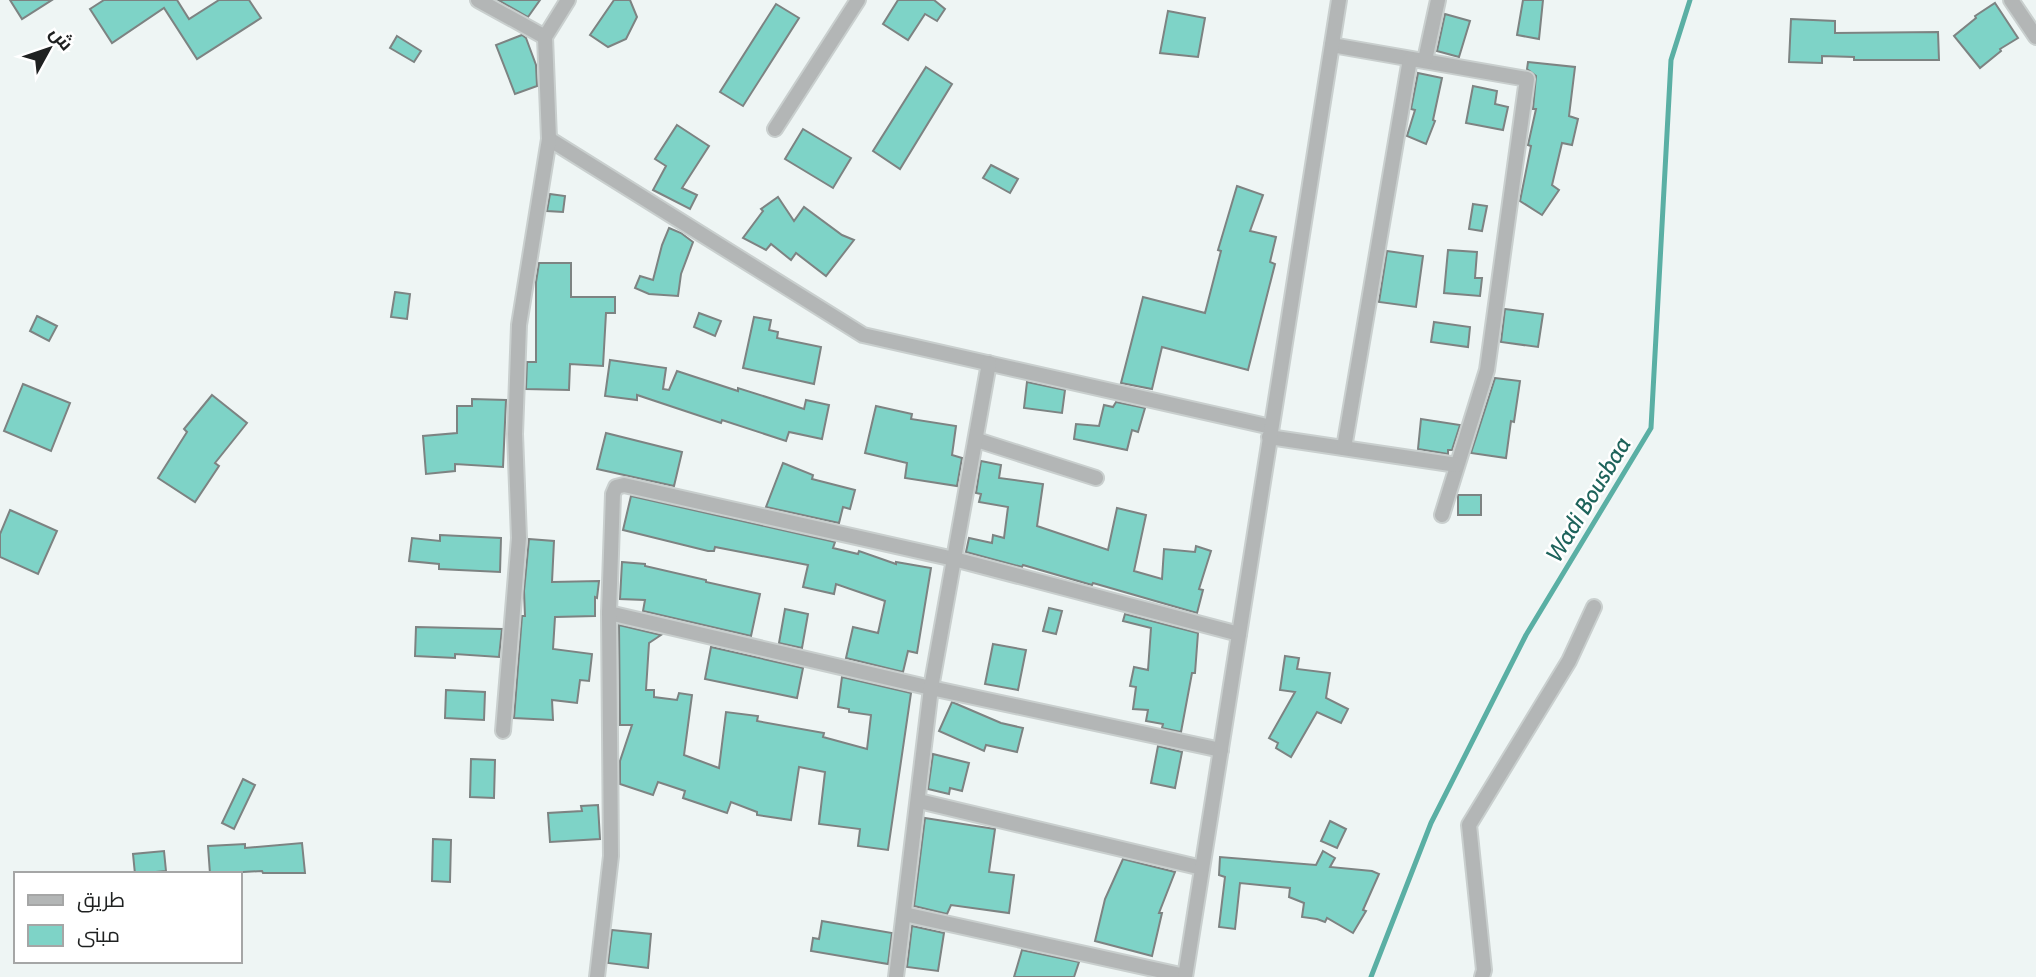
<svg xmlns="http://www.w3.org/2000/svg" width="2036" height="977" viewBox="0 0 2036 977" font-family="Cabin,Cairo,sans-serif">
	<rect width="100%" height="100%" fill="#eef5f4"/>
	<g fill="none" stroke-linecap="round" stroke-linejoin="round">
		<polyline stroke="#5aafa4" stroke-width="5" points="1371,977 1431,823 1526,635 1651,428 1671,60 1690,0"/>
	</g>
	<g fill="#7ed3c7" stroke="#7d8382" stroke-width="2">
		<polygon points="10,0 52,0 22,19"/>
		<polygon points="104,0 177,0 189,19 219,0 249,0 261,18 197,59 164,8 112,43 90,9"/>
		<polygon points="498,0 540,0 528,17"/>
		<polygon points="614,0 630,0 637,17 626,39 608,47 590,35"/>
		<polygon points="898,0 934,0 945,9 937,21 925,14 908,40 883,24"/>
		<polygon points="1523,0 1543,0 1539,39 1517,35"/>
		<polygon points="1995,3 2018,38 2000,49 2001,51 1980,68 1954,36 1976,18 1975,16"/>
		<polygon points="776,4 799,18 743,106 720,92"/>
		<polygon points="1168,11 1205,18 1198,57 1160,53"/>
		<polygon points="1445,14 1470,21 1459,57 1437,51"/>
		<polygon points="1791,19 1835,21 1835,33 1938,32 1939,60 1854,60 1854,57 1822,56 1822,63 1789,62"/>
		<polygon points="522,35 526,38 536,65 537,86 515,94 496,45"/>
		<polygon points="397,36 421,51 414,62 390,48"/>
		<polygon points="1528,62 1575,67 1569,116 1578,119 1572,145 1562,143 1552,185 1559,190 1542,215 1520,201 1531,146 1528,145 1536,109 1533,109 1536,76 1527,69"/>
		<polygon points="926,67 952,84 900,169 873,151"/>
		<polygon points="1418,73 1442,78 1433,120 1435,121 1426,144 1407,136 1415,110 1411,109"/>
		<polygon points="1473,86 1497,91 1495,104 1508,107 1503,130 1466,123"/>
		<polygon points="677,125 709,146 682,188 697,195 690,209 653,190 666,166 655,159"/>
		<polygon points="803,129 851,158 833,188 785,159"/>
		<polygon points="991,165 1018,179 1010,193 983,178"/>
		<polygon points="1237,186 1263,195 1250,231 1276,237 1270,262 1275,264 1248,370 1162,347 1152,389 1121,383 1143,297 1205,313 1221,251 1218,250"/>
		<polygon points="550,194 565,196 563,212 547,211"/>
		<polygon points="778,197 794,221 804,207 842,235 854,240 826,276 796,253 791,260 771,244 766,250 743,238 763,211 761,209"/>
		<polygon points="1473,204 1487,206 1482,231 1469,229"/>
		<polygon points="669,228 681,233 693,242 681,274 678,296 649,294 635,288 640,276 653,280 662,245"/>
		<polygon points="1448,250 1477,252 1475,278 1482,278 1480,296 1444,293"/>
		<polygon points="1387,251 1423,256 1416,307 1379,302"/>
		<polygon points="539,263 571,263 571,297 615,297 615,313 606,313 603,366 570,364 569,390 526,389 527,362 536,362 536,282"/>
		<polygon points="395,292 410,294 407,319 391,317"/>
		<polygon points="1505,309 1543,314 1538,347 1501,342"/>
		<polygon points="699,313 721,321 715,336 694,327"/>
		<polygon points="37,316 57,326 49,341 30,331"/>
		<polygon points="754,317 771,320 769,330 778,332 777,338 821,347 814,384 743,368"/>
		<polygon points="1434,322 1470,327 1468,347 1431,342"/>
		<polygon points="610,360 666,368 663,389 669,390 677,371 738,391 738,388 804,409 806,400 829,405 822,439 789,432 786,441 722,420 721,423 637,395 637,400 605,396"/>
		<polygon points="1495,378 1520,381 1514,422 1511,421 1506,458 1471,453"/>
		<polygon points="1027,382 1065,390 1062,413 1024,408"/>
		<polygon points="23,384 70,403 51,451 4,431"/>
		<polygon points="212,395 247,423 215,463 219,466 195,502 158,478 187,432 184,429"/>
		<polygon points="472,399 506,400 503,467 455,464 455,471 426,474 423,436 457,433 457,406 472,406"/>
		<polygon points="1116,402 1145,408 1138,432 1132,430 1127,450 1074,439 1076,424 1099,426 1104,405 1113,407"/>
		<polygon points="876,406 912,414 911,419 956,426 952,455 962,458 957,486 905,478 907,463 865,453"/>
		<polygon points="1421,419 1460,425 1452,450 1448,450 1448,454 1418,449"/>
		<polygon points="606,433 682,452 674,486 597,469"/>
		<polygon points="981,461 1001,465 999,478 1043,484 1037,526 1108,550 1117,508 1146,515 1134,571 1162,579 1164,549 1195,552 1196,546 1211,551 1199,589 1203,590 1197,613 1093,583 1092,585 1023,565 1022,567 966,552 969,538 992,543 993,535 1004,538 1008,507 979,502 981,494 976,493"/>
		<polygon points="783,463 813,475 812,479 855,490 850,509 843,507 839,523 766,507"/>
		<rect x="1458" y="495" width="23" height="20"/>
		<polygon points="631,496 835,542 833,548 858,554 859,551 896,564 896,562 931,568 917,653 908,651 903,672 846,658 853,627 878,633 885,601 836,584 834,594 803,587 808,565 715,547 714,551 708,551 623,530"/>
		<polygon points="10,510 57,531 38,574 0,557 0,534"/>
		<polygon points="440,535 501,538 500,572 439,569 439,564 409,561 412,538 440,541"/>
		<polygon points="529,539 554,541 552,582 599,581 597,598 595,597 595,616 555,617 553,649 592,654 589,681 580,680 577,703 552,700 553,720 514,718 522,616 525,616 524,591"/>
		<polygon points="622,562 645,564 645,566 706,580 706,582 760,594 751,636 643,611 645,600 620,599"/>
		<polygon points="1049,608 1062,611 1056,634 1043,631"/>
		<polygon points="785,609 808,614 802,648 779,643"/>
		<polygon points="1125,614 1198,633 1195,673 1192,673 1181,732 1162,728 1163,724 1146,721 1148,710 1133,709 1136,687 1130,686 1134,667 1148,670 1151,628 1123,621"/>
		<polygon points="619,625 661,635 649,643 646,690 654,690 654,697 677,700 679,693 692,695 684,755 719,768 726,712 758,716 757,721 824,733 823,737 867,749 871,715 849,712 849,709 838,707 842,677 911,693 888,850 858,846 860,829 819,824 825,772 799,767 791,820 757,815 757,812 731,802 727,813 683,798 685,791 658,782 653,795 620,784 620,761 632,725 620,725"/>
		<polygon points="416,627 502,629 499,657 455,654 455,658 415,656"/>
		<polygon points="993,644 1026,650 1018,690 985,684"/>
		<polygon points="711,647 803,668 797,698 705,679"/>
		<polygon points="1285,656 1299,658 1297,669 1330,673 1326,698 1348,709 1341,723 1317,712 1291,757 1276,748 1278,743 1269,738 1295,692 1280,690"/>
		<polygon points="446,690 485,692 484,720 445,718"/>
		<polygon points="952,702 1001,723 1023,728 1017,752 986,745 984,751 939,731"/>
		<polygon points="1158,746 1182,752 1175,788 1151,783"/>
		<polygon points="933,754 969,763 962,791 950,788 949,794 928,789"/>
		<polygon points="471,759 495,760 494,798 470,797"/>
		<polygon points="243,779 255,785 234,829 222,823"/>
		<polygon points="598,805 600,839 550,842 548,813 582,811 581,806"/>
		<polygon points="925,818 995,829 989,872 1014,875 1009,913 951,905 947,914 914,906"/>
		<polygon points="1330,821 1346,829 1337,848 1321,841"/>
		<polygon points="433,839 451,840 450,882 432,881"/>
		<polygon points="302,843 305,873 263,873 262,871 210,874 208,846 245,844 245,848"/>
		<polygon points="164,851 166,871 135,874 133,854"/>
		<polygon points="1323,851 1335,858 1330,867 1372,871 1379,874 1363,910 1366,911 1353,933 1327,918 1325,922 1317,919 1302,917 1304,903 1289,897 1290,888 1240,883 1235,929 1219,927 1225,877 1219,875 1220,857 1316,865"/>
		<polygon points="1123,859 1175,872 1159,913 1162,913 1152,956 1095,941 1105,899"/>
		<polygon points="822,921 892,933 888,964 811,951 813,938 819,939"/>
		<polygon points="912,926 944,933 938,971 907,967"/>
		<polygon points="612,930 651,934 648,968 608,963"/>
		<polygon points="1022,950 1079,962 1074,977 1014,977"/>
	</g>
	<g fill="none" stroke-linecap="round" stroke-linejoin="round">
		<g stroke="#c9cfce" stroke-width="18">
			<g id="street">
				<polyline points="478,0 545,37"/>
				<polyline points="2011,0 2036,37"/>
				<polyline points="1332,45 1527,79 1487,370 1442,515"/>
				<polyline points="1425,60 1438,0"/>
				<polyline points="775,129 858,0"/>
				<polyline points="549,139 863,335 1271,427"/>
				<polyline points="1269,437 1457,465"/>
				<polyline points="977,440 1096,478"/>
				<polyline points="1344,448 1410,59"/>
				<polyline points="609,613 931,688 1221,750"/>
				<polyline points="503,731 519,538 515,434 519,325 549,139 545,37 568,0"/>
				<polyline points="919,801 1202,868"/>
				<polyline points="904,914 1185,976"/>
				<polyline points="597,977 611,856 609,613 613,494 616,487 624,485 954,559 1239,634"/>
				<polyline points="896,977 931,688 989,363"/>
				<polyline points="1185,977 1339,0"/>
				<polyline points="1482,977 1484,970 1469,825 1569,661 1594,607"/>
			</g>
		</g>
		<use href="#street" stroke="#b3b6b6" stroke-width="14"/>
	</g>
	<g text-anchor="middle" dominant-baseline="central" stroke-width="5" stroke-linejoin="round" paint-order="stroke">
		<g font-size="24" font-style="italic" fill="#1e635b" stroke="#fff">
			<text transform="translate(1588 499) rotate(-59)">Wadi Bousbaa</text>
		</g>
	</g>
	<rect x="14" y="872" width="228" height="91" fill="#ffffff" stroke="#a5a6a6" stroke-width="2"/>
	<rect x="28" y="895" width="35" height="10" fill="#b3b6b6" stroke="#a5a6a6" stroke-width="2"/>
	<text x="77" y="907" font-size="21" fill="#1f2121">طريق</text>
	<rect x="28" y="925" width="35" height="21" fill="#7ed3c7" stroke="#a5a6a6" stroke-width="2"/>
	<text x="77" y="942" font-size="21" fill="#1f2121">مبنى</text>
	<g transform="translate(49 49) rotate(50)" stroke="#ffffff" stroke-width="5" paint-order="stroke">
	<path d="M0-5L12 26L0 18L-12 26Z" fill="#1f2121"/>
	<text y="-10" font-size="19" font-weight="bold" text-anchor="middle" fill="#1f2121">ش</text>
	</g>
</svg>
